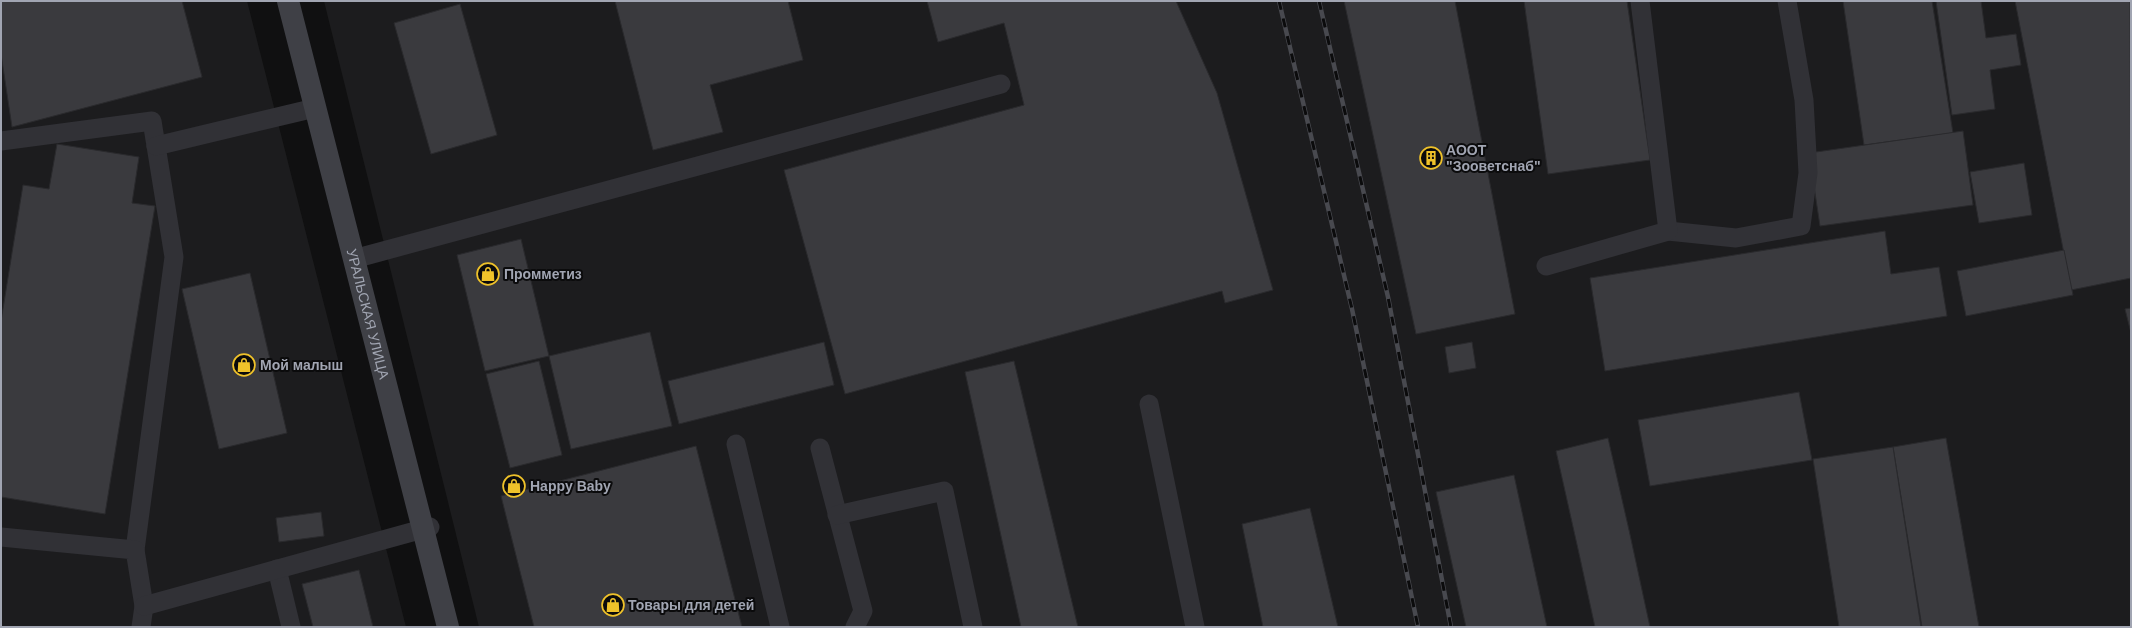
<svg xmlns="http://www.w3.org/2000/svg" width="2132" height="628" viewBox="0 0 2132 628" font-family="Helvetica,sans-serif">
	<rect width="100%" height="100%" fill="#101011"/>
	<g fill="#1c1c1e">
		<polygon points="1,1 247,1 406,627 1,627"/>
		<polygon points="324,1 2131,1 2131,627 479,627"/>
	</g>
	<g fill="#3a3a3e" stroke="#2a2a2d">
		<polygon points="1,1 182,1 202,77 12,127 1,54"/>
		<polygon points="615,1 788,1 803,60 710,85 723,132 653,150"/>
		<polygon points="927,1 1176,1 1217,93 1273,290 1225,303 1222,291 845,394 784,170 1024,105 1004,23 938,42"/>
		<polygon points="1344,1 1455,1 1515,314 1416,334"/>
		<polygon points="1524,1 1627,1 1650,160 1548,174"/>
		<polygon points="1843,1 1932,1 1953,133 1864,145"/>
		<polygon points="1936,1 1981,1 1986,38 2016,34 2021,65 1990,70 1995,109 1952,115"/>
		<polygon points="2015,1 2130,1 2131,278 2071,290"/>
		<polygon points="460,4 497,135 431,154 394,23"/>
		<polygon points="1963,131 1973,205 1820,226 1809,153"/>
		<polygon points="57,144 139,157 132,203 155,206 105,514 1,497 1,321 23,185 49,189"/>
		<polygon points="2024,163 2032,215 1979,223 1970,172"/>
		<polygon points="1885,231 1891,274 1939,267 1947,316 1605,371 1590,278"/>
		<polygon points="521,239 549,356 485,371 457,255"/>
		<polygon points="2064,250 2073,295 1966,316 1957,271"/>
		<polygon points="250,273 287,433 219,449 182,289"/>
		<polygon points="2131,308 2131,333 2125,309"/>
		<polygon points="650,332 672,426 571,449 549,356"/>
		<polygon points="824,342 834,385 679,424 668,381"/>
		<polygon points="1472,342 1476,368 1449,373 1445,347"/>
		<polygon points="539,361 562,455 510,468 486,374"/>
		<polygon points="1014,361 1078,627 1021,627 965,372"/>
		<polygon points="1799,392 1812,460 1650,486 1638,420"/>
		<polygon points="1608,438 1629,530 1650,627 1595,627 1580,558 1556,451"/>
		<polygon points="1946,438 1979,627 1922,627 1893,447"/>
		<polygon points="696,446 742,627 534,627 501,496"/>
		<polygon points="1893,447 1921,627 1839,627 1813,459"/>
		<polygon points="1514,475 1547,627 1466,627 1436,492"/>
		<polygon points="1310,508 1338,627 1263,627 1242,524"/>
		<polygon points="321,512 324,536 279,542 276,518"/>
		<polygon points="359,570 373,627 313,627 302,584"/>
	</g>
	<g fill="none" stroke-linecap="round" stroke-linejoin="round">
		<g stroke="#313136" stroke-width="19">
			<polyline points="1,141 152,121 174,257 135,550"/>
			<polyline points="156,146 315,108"/>
			<polyline points="1668,231 1736,238 1801,226 1808,173 1804,100 1787,1"/>
			<polyline points="361,257 1001,84"/>
			<polyline points="1546,266 1668,231 1640,1"/>
			<polyline points="1149,404 1195,627"/>
			<polyline points="736,444 780,627"/>
			<polyline points="820,448 863,611 855,627"/>
			<polyline points="837,515 944,491 973,627"/>
			<polyline points="1,537 135,550 144,606 141,627"/>
			<polyline points="277,569 291,627"/>
			<polyline points="144,606 430,527"/>
		</g>
		<path stroke="#3f4046" stroke-width="22" id="s1" d="M288 1 448 627"/>
		<g stroke="#48494f" stroke-width="4.5">
			<g id="rail">
				<polyline points="1279,1 1352,309 1418,627"/>
				<polyline points="1319,1 1388,297 1451,627"/>
			</g>
		</g>
		<use href="#rail" stroke="#0b0b0c" stroke-width="3" stroke-dasharray="9" stroke-linecap="butt"/>
	</g>
	<defs>
		<g id="building-ring" transform="scale(1.15)"><circle r="9.5" fill="#0b0b0c" stroke="#efc22a" stroke-width="1.5"/><path d="M-4-6H4V6H1V3H-1V6H-4ZM-2.5-4.3h1.7v1.8h-1.7ZM.8-4.3h1.7v1.8H.8ZM-2.5-1h1.7V.8h-1.7ZM.8-1h1.7V.8H.8Z" fill="#efc22a"/></g>
		<g id="shop-ring" transform="scale(1.15)"><circle r="9.5" fill="#0b0b0c" stroke="#efc22a" stroke-width="1.5"/><path d="M-5-2.5h2.3a2.7 3.5 0 0 1 5.4 0H5L5.5 6h-11ZM-1.5-2.5h3a1.5 2.3 0 0 0-3 0Z" fill="#efc22a"/></g>
	</defs>
	<g fill-rule="evenodd">
		<use href="#building-ring" x="1431" y="158"/>
		<use href="#shop-ring" x="488" y="274"/>
		<use href="#shop-ring" x="244" y="365"/>
		<use href="#shop-ring" x="514" y="486"/>
		<use href="#shop-ring" x="613" y="605"/>
	</g>
	<g text-anchor="middle" dominant-baseline="central" stroke-width="4" stroke-linejoin="round" paint-order="stroke">
		<g font-size="14" font-weight="bold" fill="#a1a5b2" stroke="#0b0b0c" text-anchor="start">
			<text x="1446" y="150">АООТ<tspan x="1446" dy="16">"Зооветснаб"</tspan></text>
			<text x="504" y="274">Промметиз</text>
			<text x="260" y="365">Мой малыш</text>
			<text x="530" y="486">Happy Baby</text>
			<text x="628" y="605">Товары для детей</text>
		</g>
		<g font-size="14" fill="#a1a5b2" stroke="#0b0b0c">
			<text stroke="none"><textPath href="#s1" startOffset="323">УРАЛЬСКАЯ УЛИЦА</textPath></text>
		</g>
	</g>
	<rect width="2132" height="628" fill="none" stroke="#a1a5b2" stroke-width="4"/>
</svg>
